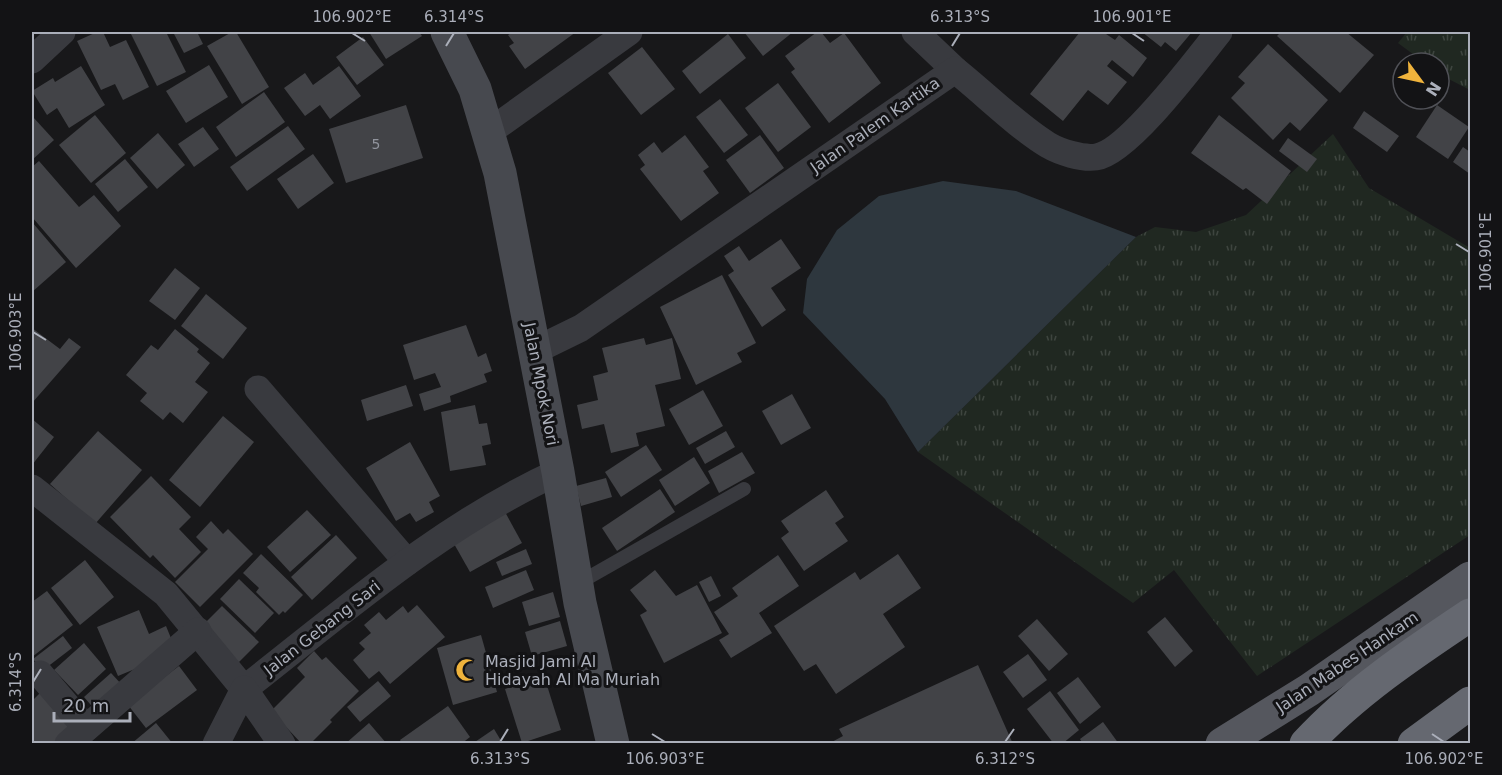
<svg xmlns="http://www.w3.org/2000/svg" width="1502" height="775" viewBox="0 0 1502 775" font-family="'DejaVu Sans',sans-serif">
	<defs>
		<pattern id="grass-tufts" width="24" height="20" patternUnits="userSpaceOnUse" patternTransform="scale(1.5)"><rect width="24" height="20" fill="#202821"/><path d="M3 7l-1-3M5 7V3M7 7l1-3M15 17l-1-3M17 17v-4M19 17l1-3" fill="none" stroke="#3e453f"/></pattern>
	</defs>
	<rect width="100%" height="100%" fill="#18181a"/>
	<g fill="url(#grass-tufts)">
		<polygon points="1407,32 1470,32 1470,90 1439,74 1439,63 1425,63 1398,43"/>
		<polygon points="1333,134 1369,188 1470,248 1470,535 1257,676 1174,570 1133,603 918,452 1136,237 1155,227 1196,232 1246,215"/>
	</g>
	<polygon fill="#2e373e" points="943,181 1016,191 1136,237 918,452 885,399 803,313 807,279 837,230 879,196"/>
	<g fill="#424347">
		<polygon points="97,32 103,32 110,47 126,40 149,87 123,100 115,84 101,90 77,41"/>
		<polygon points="130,32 166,32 186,72 157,86"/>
		<polygon points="173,32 197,32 203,44 184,53"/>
		<polygon points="232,32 236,32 269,87 242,104 207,46"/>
		<polygon points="369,32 419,32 422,36 386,59"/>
		<polygon points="513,32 576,32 525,69 509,46 514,43 508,35"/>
		<polygon points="744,32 793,32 763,56"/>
		<polygon points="817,32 821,32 830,43 844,33 881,83 829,123 791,72 795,69 785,56"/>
		<polygon points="1080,32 1103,32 1115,40 1119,35 1147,58 1133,77 1112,60 1107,66 1127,82 1108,105 1088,90 1063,121 1030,94"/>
		<polygon points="1142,32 1192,32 1176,51 1165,42 1161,47"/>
		<polygon points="1281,32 1346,32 1374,55 1340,93 1277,36"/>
		<polygon points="728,34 746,58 700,94 682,71"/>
		<polygon points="363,37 384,65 357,85 336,57"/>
		<polygon points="1268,44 1328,100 1300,131 1290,122 1273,140 1231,98 1245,83 1238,77"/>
		<polygon points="642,47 675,89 641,115 608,73"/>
		<polygon points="209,65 228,97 186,123 166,91"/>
		<polygon points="81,66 105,105 69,128 57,108 47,115 32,91 53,78 55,82"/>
		<polygon points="339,66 361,96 330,119 320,105 305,116 284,88 305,73 313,85"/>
		<polygon points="778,83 811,127 778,152 745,108"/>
		<polygon points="264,92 285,122 236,157 216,127"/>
		<polygon points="720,99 748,135 724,153 696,117"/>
		<polygon points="406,105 423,158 346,183 329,129"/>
		<polygon points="1437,105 1469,127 1448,159 1416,137"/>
		<polygon points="1364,111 1399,136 1387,152 1353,128"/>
		<polygon points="95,115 126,153 91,183 59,145"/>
		<polygon points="1219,115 1291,171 1267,204 1246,188 1243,190 1191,153"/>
		<polygon points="33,117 54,140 32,160 32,118"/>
		<polygon points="288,126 305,149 247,191 230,167"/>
		<polygon points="203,127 219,149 194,167 178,144"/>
		<polygon points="158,133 185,165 157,189 130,158"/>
		<polygon points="685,135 709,167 703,171 719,193 681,221 640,169 645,165 638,155 654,142 662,153"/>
		<polygon points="760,135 784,168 750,193 726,160"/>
		<polygon points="1288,138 1317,159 1307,172 1279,151"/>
		<polygon points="1463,147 1470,152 1470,174 1453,162"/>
		<polygon points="313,154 334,183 298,209 277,179"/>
		<polygon points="125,159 148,187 118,212 95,184"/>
		<polygon points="39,161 79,207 94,195 121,226 76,268 32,217 32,167"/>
		<polygon points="32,222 66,262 32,292"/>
		<polygon points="781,239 801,268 771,288 786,310 762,327 728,275 734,271 724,256 739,246 749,261"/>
		<polygon points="175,268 200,288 175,320 149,301"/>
		<polygon points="722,275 756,343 737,353 742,362 696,385 660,307"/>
		<polygon points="206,294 247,328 223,359 181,326"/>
		<polygon points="466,325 478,357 486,353 492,371 484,374 487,382 450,396 451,402 424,411 419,394 441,387 435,373 414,380 403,345"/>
		<polygon points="32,328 60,349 69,338 81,347 32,403"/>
		<polygon points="175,329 199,349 197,352 210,363 195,382 208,392 183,423 170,412 163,420 140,401 147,393 126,375 151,345 158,350"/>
		<polygon points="644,338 646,345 672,338 681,379 655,385 665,426 636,433 639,446 611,453 604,424 582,429 577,405 598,400 593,376 608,372 602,348"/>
		<polygon points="406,385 413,406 367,421 361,400"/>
		<polygon points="703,390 723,426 689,445 669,409"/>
		<polygon points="792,394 811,428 781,445 762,411"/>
		<polygon points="475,405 479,424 487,423 491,444 482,446 486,465 450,471 441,412"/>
		<polygon points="223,416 254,442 200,507 169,480"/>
		<polygon points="32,419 54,437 32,465"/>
		<polygon points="98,431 142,470 95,524 50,484"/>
		<polygon points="726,431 735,447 705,464 696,448"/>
		<polygon points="410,442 440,496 429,502 434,512 416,522 410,513 396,521 366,468"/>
		<polygon points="646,445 662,470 621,497 605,472"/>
		<polygon points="742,452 755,473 719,493 708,471"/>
		<polygon points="694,457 710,483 675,506 659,480"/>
		<polygon points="151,476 191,517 179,529 201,552 175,578 153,555 150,558 110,517"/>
		<polygon points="606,478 612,497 581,506 576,486"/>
		<polygon points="660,489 675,512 617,551 602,528"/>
		<polygon points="826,490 844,517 835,523 848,541 804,571 781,538 789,532 781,521"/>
		<polygon points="307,510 331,535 290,572 267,547"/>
		<polygon points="505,512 522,543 470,572 453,542"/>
		<polygon points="211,521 223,534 228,529 253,554 200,607 175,582 208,549 196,537"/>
		<polygon points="336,535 357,558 312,600 291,577"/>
		<polygon points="526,549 532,564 502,576 496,562"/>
		<polygon points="261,554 303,595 285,613 283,611 279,615 256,592 259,588 243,573"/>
		<polygon points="898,554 921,588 883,614 905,647 836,694 816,664 804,671 774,626 855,572 860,580"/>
		<polygon points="778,555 799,586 759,613 772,633 731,658 719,640 729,634 714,612 738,596 732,588"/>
		<polygon points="85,560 114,597 80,625 51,588"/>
		<polygon points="526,570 534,590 493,608 485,587"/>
		<polygon points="655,570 676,596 697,585 722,633 664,663 640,615 647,611 630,590"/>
		<polygon points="711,576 721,596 709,602 699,582"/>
		<polygon points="239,579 274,613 255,633 220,599"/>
		<polygon points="47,591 73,625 32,657 32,602"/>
		<polygon points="553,592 560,617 529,626 522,602"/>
		<polygon points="417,605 445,637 390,684 379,671 369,679 353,660 365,649 359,643 371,633 364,625 379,612 386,620 403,606 408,613"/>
		<polygon points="222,606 259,642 238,663 201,627"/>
		<polygon points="139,610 149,634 166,626 175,648 159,659 118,676 97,627"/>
		<polygon points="1165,617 1193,651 1175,667 1147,632"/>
		<polygon points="1037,619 1068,654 1049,671 1018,636"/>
		<polygon points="560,621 567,646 532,656 525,632"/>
		<polygon points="481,635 497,692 453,705 437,648"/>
		<polygon points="63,636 72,648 42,671 33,659"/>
		<polygon points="84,643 106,669 78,695 54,670"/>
		<polygon points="314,651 322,660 326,657 359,691 330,720 332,722 310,744 302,744 271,711 305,677 297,668"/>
		<polygon points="1028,654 1047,680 1023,698 1003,672"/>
		<polygon points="978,665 1013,744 828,744 843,736 839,729"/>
		<polygon points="179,666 197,690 146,728 128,705"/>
		<polygon points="111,673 123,686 96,711 84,697"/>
		<polygon points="544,676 561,730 522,743 505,689"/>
		<polygon points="1078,677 1101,707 1080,724 1057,693"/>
		<polygon points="378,681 391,696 360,722 347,707"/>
		<polygon points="1050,691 1079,730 1062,744 1054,744 1027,709"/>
		<polygon points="41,692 73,728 56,744 32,744 32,701"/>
		<polygon points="448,706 470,737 461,744 402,744 400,740"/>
		<polygon points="1103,722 1119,744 1083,744 1080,739"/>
		<polygon points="156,723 173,744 131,744"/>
		<polygon points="369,723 387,744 345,744"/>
		<polygon points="494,729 503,744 472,744"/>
	</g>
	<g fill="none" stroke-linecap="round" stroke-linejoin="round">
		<polyline stroke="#393a3f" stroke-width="14" points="577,584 744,489"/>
		<g stroke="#393a3f" stroke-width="27">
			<polyline points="915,32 955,70"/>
			<polyline points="32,60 62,32"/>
			<polyline points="489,132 629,32"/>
			<path d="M534 351 581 328 955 70C983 92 1018 127 1048 145 1060 152 1082 159 1096 157 1128 153 1198 58 1219 32"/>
			<polyline points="258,389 407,562"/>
			<path d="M32 488 166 594 244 689C344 611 442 525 558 472"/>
			<polyline points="40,674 86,728"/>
			<polyline points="68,744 198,631"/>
			<polyline points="216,744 244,689 282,744"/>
		</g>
		<polyline stroke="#47494f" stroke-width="33" points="447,32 475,89 500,173 558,472 580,603 613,744"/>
		<polyline stroke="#55575e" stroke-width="33" points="1222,744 1309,690 1470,578"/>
		<g stroke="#656870" stroke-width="33">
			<path d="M1306 744C1353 693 1413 653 1470 615"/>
			<polyline points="1414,744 1470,703"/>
		</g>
	</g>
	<path fill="none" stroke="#abafba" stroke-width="2" d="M352 33 365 41M1132 33 1144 41M446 46 454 33M952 46 960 33M1456 244 1469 252M33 332 46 340M33 682 41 669M652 734 665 742M1432 734 1444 742M500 742 508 729M1005 742 1014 729"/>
	<defs>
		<g id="mosque-bare" transform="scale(1.8)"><path d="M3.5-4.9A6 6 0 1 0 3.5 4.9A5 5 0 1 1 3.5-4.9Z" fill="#efb33c" stroke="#131315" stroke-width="2.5" paint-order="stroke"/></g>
	</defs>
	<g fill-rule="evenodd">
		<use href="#mosque-bare" x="467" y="670"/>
	</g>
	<g text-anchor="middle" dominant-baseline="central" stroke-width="6" stroke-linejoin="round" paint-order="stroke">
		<g font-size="14" fill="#91949d">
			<text x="376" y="144">5</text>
		</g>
		<g font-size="16" fill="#abafba" stroke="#131315">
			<text transform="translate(875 125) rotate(-35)">Jalan Palem Kartika</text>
			<text transform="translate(541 384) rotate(79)">Jalan Mpok Nori</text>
			<text transform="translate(322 628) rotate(-38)">Jalan Gebang Sari</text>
			<text transform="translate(1347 662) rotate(-34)">Jalan Mabes Hankam</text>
		</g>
		<g font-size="16" fill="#abafba" stroke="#131315" text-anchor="start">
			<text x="485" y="661">Masjid Jami Al<tspan x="485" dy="18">Hidayah Al Ma Muriah</tspan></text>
		</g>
	</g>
	<rect width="1502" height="775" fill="none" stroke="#131315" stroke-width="66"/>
	<g transform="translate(1421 81) rotate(123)"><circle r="28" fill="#131315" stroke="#505157" stroke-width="1.5"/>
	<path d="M0-4.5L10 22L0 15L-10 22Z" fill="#efb33c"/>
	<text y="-9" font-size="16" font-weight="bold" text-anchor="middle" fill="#abafba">N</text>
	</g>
	<path d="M54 712v9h76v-9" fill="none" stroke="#abafba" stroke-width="3"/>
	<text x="63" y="712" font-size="18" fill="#abafba" stroke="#131315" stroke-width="4.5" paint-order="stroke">20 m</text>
	<rect x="33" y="33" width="1436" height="709" fill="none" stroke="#abafba" stroke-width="2"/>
	<g font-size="15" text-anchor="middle" fill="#abafba">
		<text x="352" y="22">106.902°E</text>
		<text x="454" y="22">6.314°S</text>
		<text x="960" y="22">6.313°S</text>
		<text x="1132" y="22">106.901°E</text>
		<text transform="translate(1486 252) rotate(-90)" y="5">106.901°E</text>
		<text transform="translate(16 332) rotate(-90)" y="5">106.903°E</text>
		<text transform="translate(16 682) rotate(-90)" y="5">6.314°S</text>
		<text x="500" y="764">6.313°S</text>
		<text x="665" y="764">106.903°E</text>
		<text x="1005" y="764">6.312°S</text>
		<text x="1444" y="764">106.902°E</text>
	</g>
</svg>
